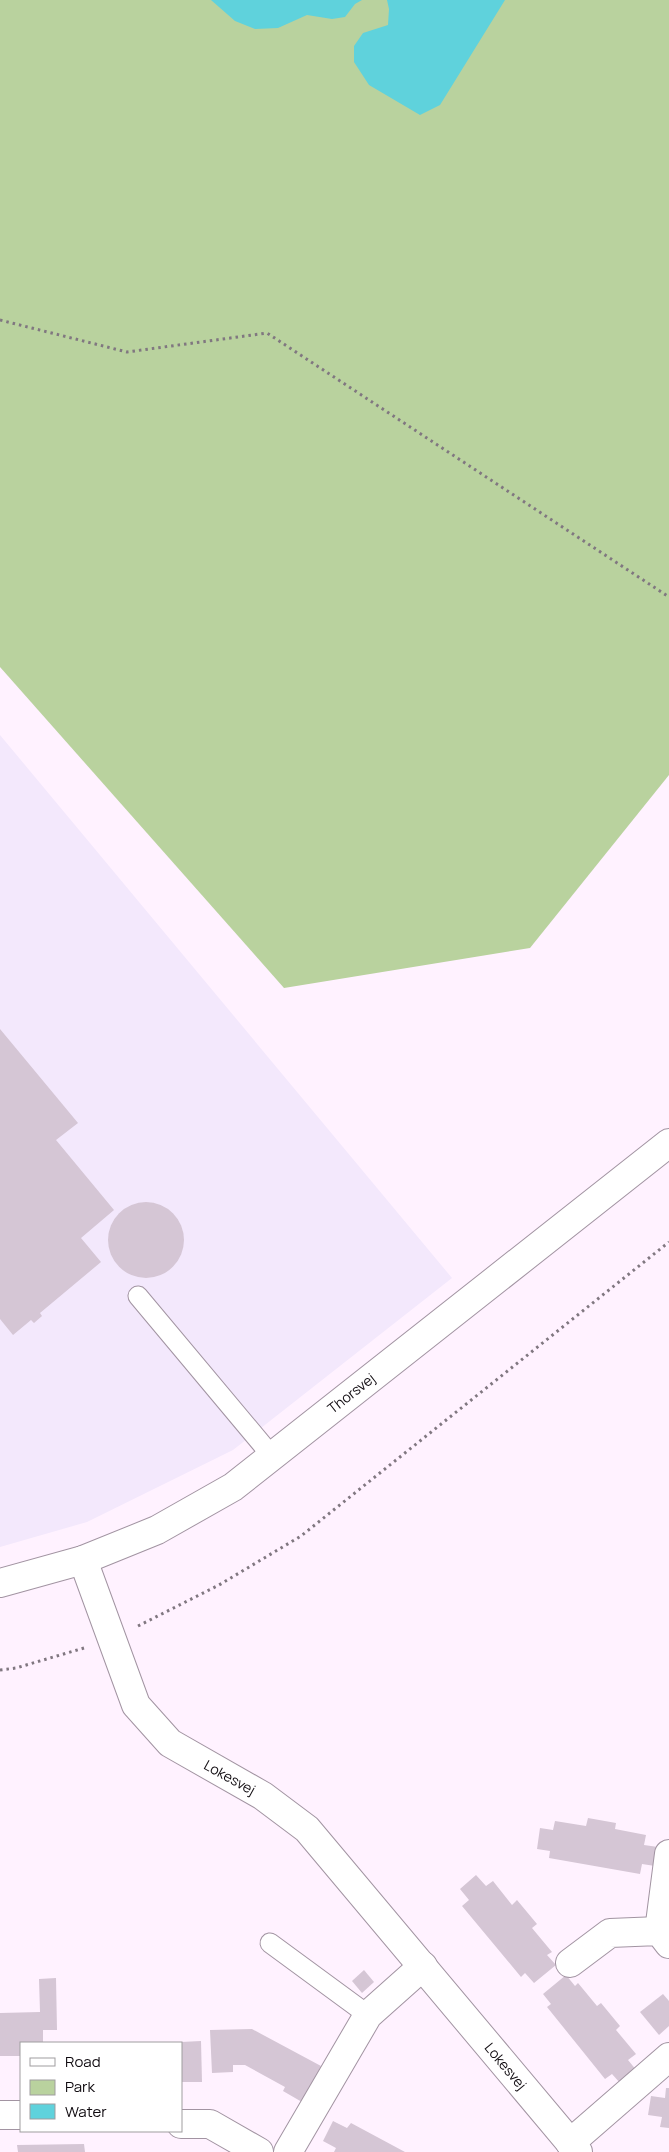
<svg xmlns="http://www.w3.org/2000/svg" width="669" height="2152" viewBox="0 0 669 2152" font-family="Manrope,sans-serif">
	<rect width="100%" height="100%" fill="#fff2ff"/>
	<polygon fill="#f3e8fc" points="0,735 452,1278 233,1450 87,1522 0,1547"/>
	<polygon fill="#b9d29e" points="0,0 669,0 669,775 530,948 284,988 0,667"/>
	<g fill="#5fd2dc">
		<polygon points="211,0 362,0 355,4 345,17 332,19 307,15 278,28 255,29 235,21"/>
		<polygon points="387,0 505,0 440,105 420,115 369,85 354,62 354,46 363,33 388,25 389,9"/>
	</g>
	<g fill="#d5c6d5">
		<polygon points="0,1029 78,1123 56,1140 114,1210 81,1238 101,1262 40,1313 42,1316 34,1323 31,1320 13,1335 0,1319"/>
		<circle cx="146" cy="1240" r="38"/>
		<polygon points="588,1818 616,1823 615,1829 646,1835 644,1845 658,1847 655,1866 642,1864 640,1874 549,1858 550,1851 537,1849 540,1828 553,1830 555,1821 586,1826"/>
		<polygon points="476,1875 486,1886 493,1881 512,1905 517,1900 537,1924 532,1928 552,1952 547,1955 556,1965 534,1983 525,1973 521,1977 462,1906 469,1900 460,1889"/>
		<polygon points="364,1970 374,1982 362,1993 352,1981"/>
		<polygon points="566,1975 575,1986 578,1983 597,2006 601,2003 620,2026 616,2030 636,2054 628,2060 637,2071 621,2084 612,2074 605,2079 547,2007 551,2004 543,1994"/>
		<polygon points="56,1978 57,2030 43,2030 43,2043 21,2043 21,2056 0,2056 0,2013 40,2012 39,1979"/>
		<polygon points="663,1994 669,2001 669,2026 659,2035 640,2012"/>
		<polygon points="252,2029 321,2066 302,2102 283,2091 285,2087 245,2065 233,2065 233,2072 212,2073 210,2030"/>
		<polygon points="201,2041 202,2082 181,2082 181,2042"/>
		<polygon points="666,2088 669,2088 669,2128 660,2127 662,2117 648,2115 651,2096 665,2098"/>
		<polygon points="333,2121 347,2128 351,2123 405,2152 334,2152 336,2148 323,2141"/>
		<polygon points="84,2144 85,2152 18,2152 17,2145"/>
	</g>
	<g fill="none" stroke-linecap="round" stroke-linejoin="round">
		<g stroke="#a294a2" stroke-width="21">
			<g id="service">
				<polyline points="138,1296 271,1455"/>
				<polyline points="270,1943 368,2015"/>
			</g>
		</g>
		<g stroke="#a294a2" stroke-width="30">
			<g id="minor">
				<polyline points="83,1560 136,1705 170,1743 263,1796 307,1829 578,2152"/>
				<polyline points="659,1931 669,1854"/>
				<polyline points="570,1963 610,1933 659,1931 669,1944"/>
				<polyline points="0,2115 21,2115"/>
				<polyline points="181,2124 210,2124 259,2152"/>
				<polyline points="570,2143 669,2057"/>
				<polyline points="288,2152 368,2015 423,1966"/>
			</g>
		</g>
		<g stroke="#a294a2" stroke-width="30">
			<polyline id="tertiary" points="0,1583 83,1560 157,1530 233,1487 669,1143"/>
		</g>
		<g stroke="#807780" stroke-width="3" stroke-dasharray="2.5 4" stroke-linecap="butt">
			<polyline points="0,320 127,352 267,333 669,597"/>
			<polyline points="138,1626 219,1585 301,1536 669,1242"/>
			<polyline points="0,1670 16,1668 84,1648"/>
		</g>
		<use href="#service" stroke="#fff" stroke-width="19"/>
		<use href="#minor" stroke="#fff" stroke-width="28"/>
		<use href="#tertiary" stroke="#fff" stroke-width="28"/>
	</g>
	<g text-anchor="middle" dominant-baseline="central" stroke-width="4" stroke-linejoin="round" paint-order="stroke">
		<g font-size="14" fill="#100b10" stroke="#fff">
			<text transform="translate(351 1393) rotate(-38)">Thorsvej</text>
			<text transform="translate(230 1777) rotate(29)">Lokesvej</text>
			<text transform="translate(506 2066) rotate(50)">Lokesvej</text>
		</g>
	</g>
	<rect x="20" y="2042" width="162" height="90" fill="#ffffff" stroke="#9f9d9f"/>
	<rect x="30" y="2058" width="25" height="8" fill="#ffffff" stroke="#9f9d9f"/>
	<text x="65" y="2067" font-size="15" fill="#100b10">Road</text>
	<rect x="30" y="2080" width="25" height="15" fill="#b9d29e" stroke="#9f9d9f"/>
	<text x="65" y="2092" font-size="15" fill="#100b10">Park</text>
	<rect x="30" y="2104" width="25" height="15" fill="#5fd2dc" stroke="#9f9d9f"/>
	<text x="65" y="2117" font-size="15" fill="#100b10">Water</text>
</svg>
